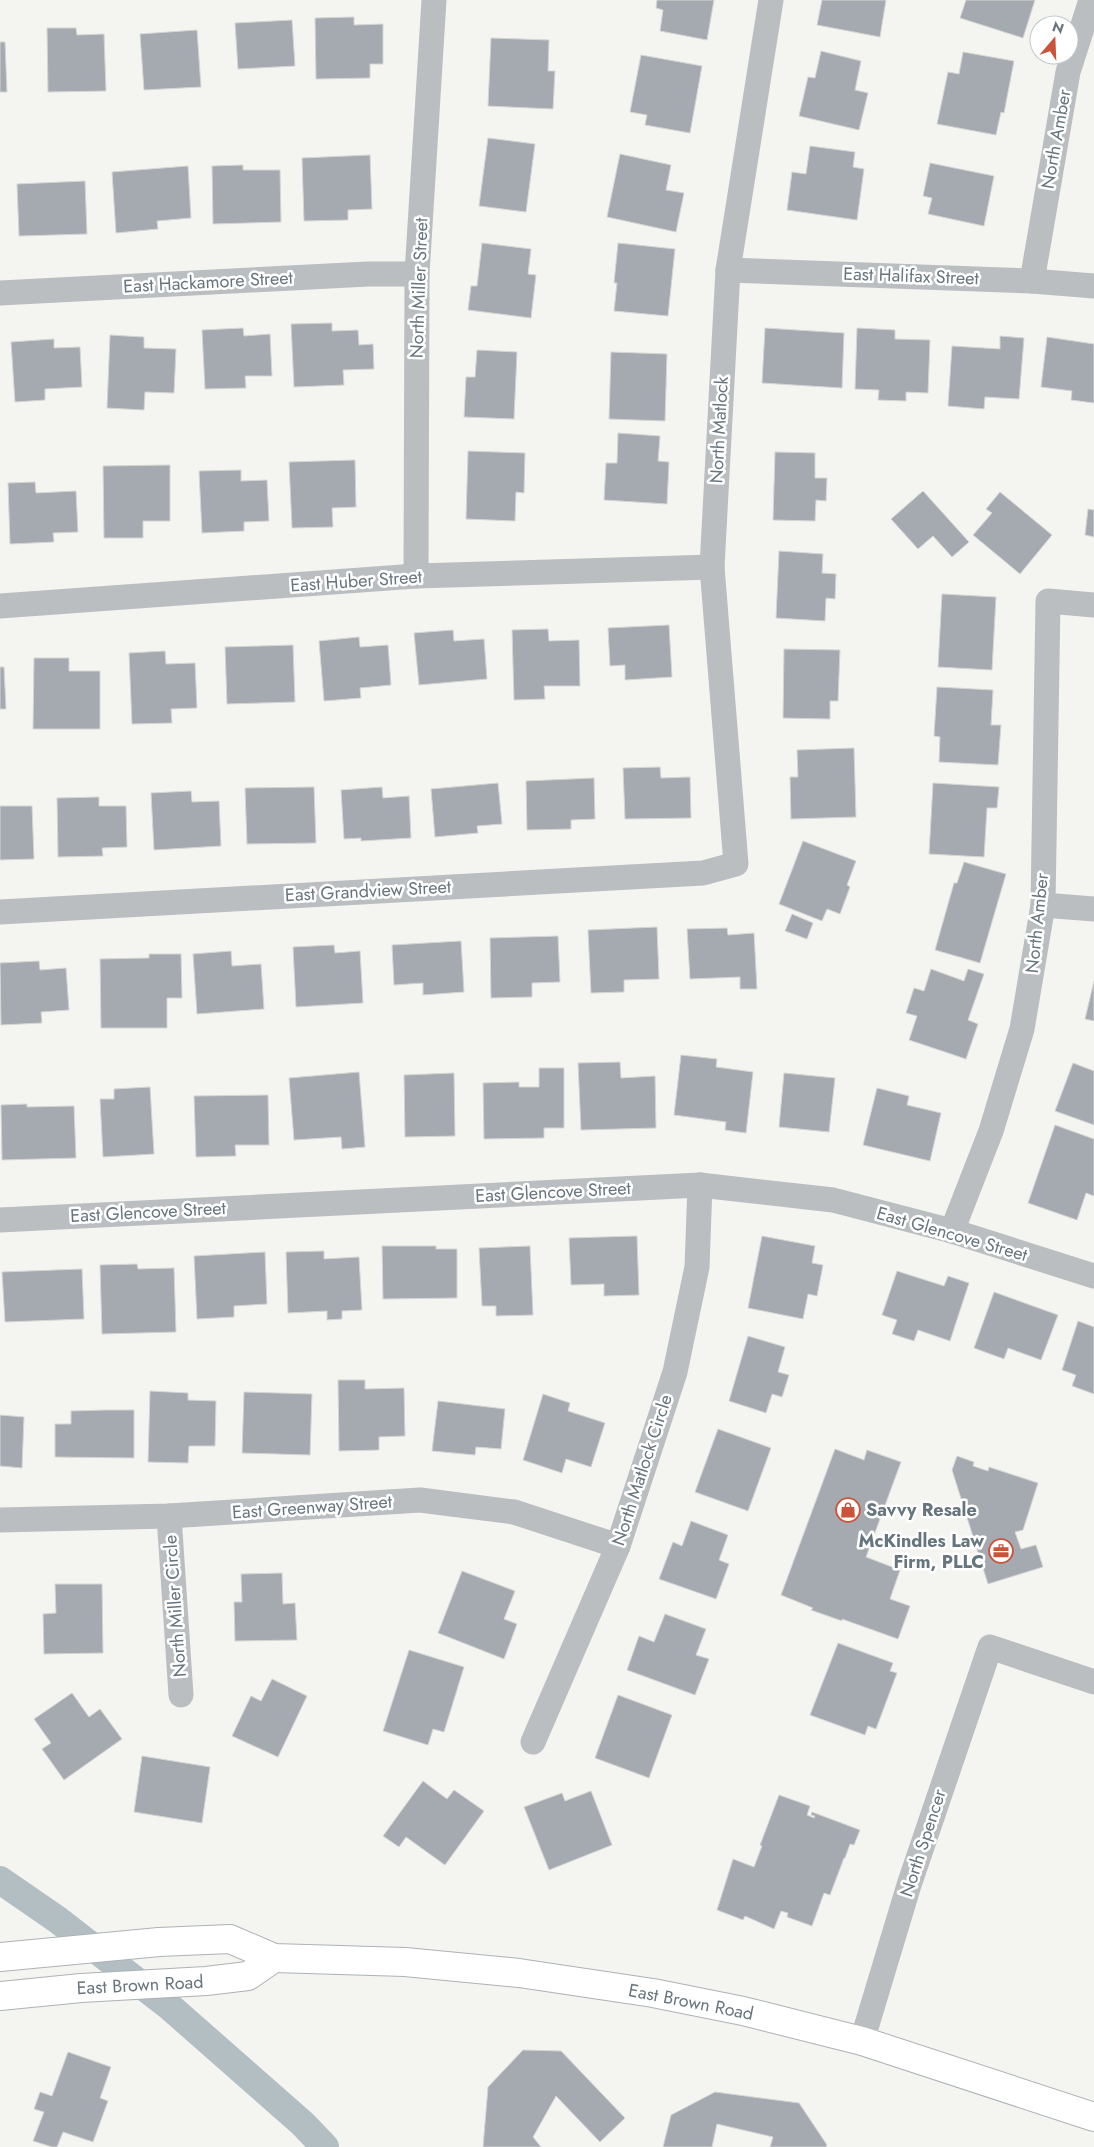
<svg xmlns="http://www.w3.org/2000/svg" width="1094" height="2147" viewBox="0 0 1094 2147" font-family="Jost,sans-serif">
	<rect width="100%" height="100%" fill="#f4f4f1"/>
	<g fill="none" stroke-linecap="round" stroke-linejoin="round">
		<polyline stroke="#b2bec1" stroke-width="28" points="0,1880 58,1920 170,2007 303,2124 325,2147"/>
	</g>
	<g fill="#a4aaaf" stroke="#d5d5d4">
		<polygon points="657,0 714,0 707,40 660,31 663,10 656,8"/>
		<polygon points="822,0 886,0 880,37 817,25"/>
		<polygon points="966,0 1035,0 1023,38 960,18"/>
		<polygon points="354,17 354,25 383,24 383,64 370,64 370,78 316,79 315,18"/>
		<polygon points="292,20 295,66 238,69 235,23"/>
		<polygon points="47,28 76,28 77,35 104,34 106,91 48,92"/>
		<polygon points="197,30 201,87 144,90 140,34"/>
		<polygon points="491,38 549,40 548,71 555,71 553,109 488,106"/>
		<polygon points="0,42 5,42 7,92 0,92"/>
		<polygon points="821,51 861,61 855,90 868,93 859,130 799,116 808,77 815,78"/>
		<polygon points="963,52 1014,61 1004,113 1001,112 996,135 937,124 948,72 959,74"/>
		<polygon points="641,55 702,66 690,133 645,125 647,115 630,112"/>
		<polygon points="488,138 535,144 526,212 479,206"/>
		<polygon points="810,146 855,152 853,167 864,169 857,220 787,210 792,172 806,174"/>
		<polygon points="620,154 671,165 666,190 684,193 676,232 607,217"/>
		<polygon points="370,155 372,209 348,210 348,220 304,221 302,158"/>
		<polygon points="930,163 994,176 984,226 928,214 932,198 923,196"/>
		<polygon points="243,165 243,170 280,170 281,222 213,224 212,166"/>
		<polygon points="188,166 191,218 157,221 158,229 116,233 112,172"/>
		<polygon points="85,181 87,234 19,236 17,184"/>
		<polygon points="482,243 531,249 528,274 536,275 531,318 468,310 471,286 477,286"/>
		<polygon points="618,243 675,249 668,316 614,311 617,283 614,283"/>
		<polygon points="332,323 332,331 358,330 359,345 373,344 374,369 343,370 344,385 294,387 291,324"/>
		<polygon points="243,328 244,336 270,334 272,376 245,376 246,388 205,389 202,330"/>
		<polygon points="765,328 844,333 842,388 762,383"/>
		<polygon points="857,328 895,330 895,339 930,340 928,393 906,392 906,401 878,400 879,390 855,389"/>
		<polygon points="110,335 144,337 144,348 176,349 174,393 145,392 144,410 107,408"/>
		<polygon points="1000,336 1024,338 1019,399 985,397 984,409 948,406 952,346 1000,349"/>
		<polygon points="1047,337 1094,344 1094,403 1071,400 1072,391 1041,387"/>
		<polygon points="54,339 54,348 80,347 82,387 45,389 45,400 15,402 11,342"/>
		<polygon points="477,350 517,352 514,419 464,417 466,377 475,377"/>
		<polygon points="611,352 667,354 665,421 609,419"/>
		<polygon points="618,433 660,436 658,461 669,462 667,504 604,500 606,463 617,463"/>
		<polygon points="468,451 525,453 524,493 516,492 515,521 466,519"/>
		<polygon points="775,452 815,453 815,478 827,478 826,501 816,500 815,521 773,520"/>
		<polygon points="355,460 356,507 332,508 333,527 292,528 289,462"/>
		<polygon points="170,465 170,521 143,521 143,538 104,538 103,466"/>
		<polygon points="241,470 241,481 267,480 269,521 244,522 244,531 202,533 199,471"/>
		<polygon points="35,482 36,493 76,491 78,532 53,533 54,542 10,544 8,483"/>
		<polygon points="923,491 969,542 952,557 933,536 918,549 891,519"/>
		<polygon points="1000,492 1052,535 1020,574 973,535 992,513 986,509"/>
		<polygon points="1088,509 1094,510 1094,537 1085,535"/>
		<polygon points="779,551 823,554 822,573 836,574 835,599 826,598 825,621 776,618"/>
		<polygon points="942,594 996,597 992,670 938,667"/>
		<polygon points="669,625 672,677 625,680 625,665 610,666 608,628"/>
		<polygon points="548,629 549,641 579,640 580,686 544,686 545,699 514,700 512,630"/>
		<polygon points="453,630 454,641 484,639 487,679 419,685 414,633"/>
		<polygon points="359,637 360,647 388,645 391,685 360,688 361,698 324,701 319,641"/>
		<polygon points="293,645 295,702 227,704 225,647"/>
		<polygon points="784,649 840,650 838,701 830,701 830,719 783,718"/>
		<polygon points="165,651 166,664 195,663 197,708 171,709 172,723 132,724 129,653"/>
		<polygon points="34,658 69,658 69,671 100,671 100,729 33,729"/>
		<polygon points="0,667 4,667 6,709 0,709"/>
		<polygon points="937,687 993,690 991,725 1001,725 998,765 939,762 940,737 934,736"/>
		<polygon points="854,748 856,817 791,819 790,777 798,777 797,750"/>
		<polygon points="660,767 661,778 690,777 691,818 625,819 623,768"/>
		<polygon points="594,778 595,819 571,820 571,829 527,830 526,781"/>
		<polygon points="498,783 502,824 477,826 478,833 435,837 431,789"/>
		<polygon points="933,783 999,787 997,808 987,808 984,857 929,854"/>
		<polygon points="314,787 316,843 247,844 245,788"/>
		<polygon points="382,787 383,798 409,796 411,838 361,841 361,838 344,839 341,790"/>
		<polygon points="191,791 192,802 219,801 221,846 154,850 151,793"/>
		<polygon points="99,797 99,806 126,806 127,847 102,848 103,856 58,857 57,798"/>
		<polygon points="0,806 32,806 34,859 0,860"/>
		<polygon points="803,841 856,861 847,885 850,887 840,914 827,909 822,921 779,904"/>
		<polygon points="964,862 1006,874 980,963 935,950 954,883 957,883"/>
		<polygon points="792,914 813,923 807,939 785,931"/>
		<polygon points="657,927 659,979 624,980 624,992 591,993 588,930"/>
		<polygon points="727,928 728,935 754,933 757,989 740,989 740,977 690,979 687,929"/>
		<polygon points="558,936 560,982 532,983 532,997 491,998 490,938"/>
		<polygon points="461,941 464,992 423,995 423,983 394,985 392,945"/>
		<polygon points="334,945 335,953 360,951 363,1003 296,1007 293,947"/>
		<polygon points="231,951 232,966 261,964 264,1009 197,1014 193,954"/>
		<polygon points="149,954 181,954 182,998 167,998 167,1028 101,1028 100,959 149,958"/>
		<polygon points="39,961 40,970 66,968 69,1010 41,1012 42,1023 1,1025 0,963"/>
		<polygon points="931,969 964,981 968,969 984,974 968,1020 978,1024 966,1059 909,1040 917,1016 906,1013 914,988 924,991"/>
		<polygon points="1094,981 1094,1021 1085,1019"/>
		<polygon points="681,1055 717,1059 716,1067 753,1072 746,1133 725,1130 726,1122 674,1115"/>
		<polygon points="620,1062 621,1078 655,1076 656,1128 581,1130 578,1063"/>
		<polygon points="1073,1063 1094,1071 1094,1125 1055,1111"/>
		<polygon points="539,1068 564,1068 564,1128 544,1128 544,1138 484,1139 483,1083 519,1082 519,1087 539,1087"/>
		<polygon points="359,1072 365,1147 342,1149 341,1137 294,1140 289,1078"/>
		<polygon points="454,1073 455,1136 405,1137 404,1075"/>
		<polygon points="784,1073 835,1078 829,1132 779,1127"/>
		<polygon points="150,1087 154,1154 103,1157 100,1099 114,1099 114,1089"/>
		<polygon points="877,1088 909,1096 907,1105 941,1113 930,1161 863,1145"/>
		<polygon points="268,1095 269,1145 235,1145 236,1156 196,1157 194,1096"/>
		<polygon points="27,1104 27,1107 74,1106 76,1158 2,1160 1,1105"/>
		<polygon points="1055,1125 1094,1139 1094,1196 1086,1193 1077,1220 1028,1203"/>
		<polygon points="637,1236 639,1295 604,1296 604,1284 571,1285 569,1238"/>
		<polygon points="762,1236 815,1246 812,1263 823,1265 817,1296 808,1294 803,1319 748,1308"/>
		<polygon points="382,1246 436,1246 436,1249 457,1249 457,1298 383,1299"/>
		<polygon points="530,1246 533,1315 496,1316 496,1306 482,1306 479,1248"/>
		<polygon points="324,1251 324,1259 359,1257 362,1310 342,1311 342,1319 327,1320 327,1311 288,1313 286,1252"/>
		<polygon points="265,1252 267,1304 234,1306 234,1317 197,1319 194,1256"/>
		<polygon points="137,1264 138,1269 174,1268 176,1332 102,1334 100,1265"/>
		<polygon points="82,1269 84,1319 5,1322 2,1272"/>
		<polygon points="897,1271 944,1286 948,1276 969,1283 950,1341 918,1330 914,1341 892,1334 897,1320 882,1315"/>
		<polygon points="994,1292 1058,1315 1041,1360 1008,1348 1004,1359 974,1348"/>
		<polygon points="1078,1321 1094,1327 1094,1394 1072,1386 1076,1375 1062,1370"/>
		<polygon points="748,1336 785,1347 778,1372 789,1375 782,1397 772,1394 766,1413 729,1401"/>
		<polygon points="338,1380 365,1380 365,1389 404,1388 405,1436 379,1437 379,1450 339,1451"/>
		<polygon points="150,1391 188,1393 188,1400 216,1401 215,1446 189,1446 188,1463 148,1462"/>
		<polygon points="244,1392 312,1394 310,1455 242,1453"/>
		<polygon points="543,1394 570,1403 568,1411 605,1423 591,1467 566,1459 562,1473 523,1460"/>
		<polygon points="438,1401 505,1409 501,1449 476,1447 475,1455 432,1451"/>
		<polygon points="106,1410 134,1410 134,1458 55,1457 55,1424 71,1424 71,1411"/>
		<polygon points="0,1415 24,1417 22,1468 0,1466"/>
		<polygon points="718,1429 771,1448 748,1511 695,1492"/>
		<polygon points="835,1449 864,1460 867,1450 901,1462 866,1557 900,1570 890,1599 910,1606 898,1639 842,1619 842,1621 811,1610 813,1608 781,1595"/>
		<polygon points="957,1456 974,1462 973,1466 988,1471 989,1467 1038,1483 1023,1530 1015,1532 1021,1549 1036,1545 1043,1567 988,1584 952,1470"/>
		<polygon points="691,1521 728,1535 719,1560 729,1564 716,1599 659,1579 673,1542 682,1546"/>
		<polygon points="462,1571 515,1591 504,1619 517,1624 504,1659 438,1633"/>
		<polygon points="282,1573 283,1604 295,1603 297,1640 235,1641 234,1602 242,1602 241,1574"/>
		<polygon points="55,1584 102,1584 103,1653 44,1654 43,1614 56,1613"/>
		<polygon points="665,1614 706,1629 696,1655 709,1659 695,1695 627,1670 639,1636 654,1642"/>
		<polygon points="838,1643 893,1663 890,1671 897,1673 876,1729 868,1726 865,1735 810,1715"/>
		<polygon points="409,1650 464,1667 444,1732 433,1729 428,1745 383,1731"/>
		<polygon points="272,1679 307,1696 278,1757 232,1736 251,1696 261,1701"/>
		<polygon points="72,1693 89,1717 100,1709 122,1739 64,1780 42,1749 51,1743 34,1719"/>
		<polygon points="618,1695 672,1715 649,1778 595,1758"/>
		<polygon points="142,1756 210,1767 202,1823 134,1812"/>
		<polygon points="423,1781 447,1799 454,1790 484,1811 445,1865 406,1837 399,1847 383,1836"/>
		<polygon points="591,1791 612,1845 549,1870 524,1807 562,1793 565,1801"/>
		<polygon points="779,1795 810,1806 807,1815 814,1818 815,1816 811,1815 812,1812 860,1830 854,1845 850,1844 845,1858 844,1858 830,1895 824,1893 812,1926 787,1917 788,1913 781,1911 774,1929 745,1916 743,1920 717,1910 733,1859 754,1867 762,1846 760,1845"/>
		<polygon points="523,2050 561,2051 625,2118 600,2142 556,2096 533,2137 541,2147 483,2147 488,2087"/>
		<polygon points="68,2052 111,2067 100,2098 108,2101 93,2142 63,2132 57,2147 52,2147 33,2141 44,2112 34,2109 40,2092 52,2096"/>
		<polygon points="715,2092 799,2103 827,2145 826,2147 770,2147 773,2137 717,2124 712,2147 663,2147 671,2115"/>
	</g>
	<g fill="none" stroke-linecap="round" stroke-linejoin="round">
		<g stroke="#acb2b5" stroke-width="30">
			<g id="secondary">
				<polyline points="0,1957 159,1942 230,1939 274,1958 405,1962 519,1973 653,1993 743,2011 862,2041 1094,2117"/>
				<polyline points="0,1996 81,1988 206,1981 248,1976 274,1958"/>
			</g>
		</g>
		<g stroke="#babec0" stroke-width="25">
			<polyline points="728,270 1032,281 1094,286"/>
			<polyline points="1032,281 1068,72 1091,0"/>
			<polyline points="0,293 368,274 417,274"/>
			<polyline points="416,576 417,274 434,0"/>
			<polyline points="0,606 416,576 712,567"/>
			<polyline points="1043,905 1094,909"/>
			<polyline points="0,912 703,873 736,864 712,567 728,270 771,0"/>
			<polyline points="0,1220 700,1185 833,1200 952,1231 1094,1276"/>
			<polyline points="952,1231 991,1131 1022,1029 1043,905 1048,601 1094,605"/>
			<polyline points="169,1516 181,1695"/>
			<polyline points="0,1520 169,1516 420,1500 514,1512 618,1546"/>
			<polyline points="533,1742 618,1546 675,1372 697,1267 700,1185"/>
			<polyline points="862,2041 909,1885 990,1647 1094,1682"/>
		</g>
		<use href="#secondary" stroke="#fff" stroke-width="28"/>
	</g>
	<defs>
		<g id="shop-ring" transform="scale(1.25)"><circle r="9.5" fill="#fff" stroke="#cb533a" stroke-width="1.5"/><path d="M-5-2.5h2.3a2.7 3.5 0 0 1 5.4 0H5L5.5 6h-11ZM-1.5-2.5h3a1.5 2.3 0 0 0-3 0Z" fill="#cb533a"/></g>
		<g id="office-ring" transform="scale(1.25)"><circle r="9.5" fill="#fff" stroke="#cb533a" stroke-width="1.5"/><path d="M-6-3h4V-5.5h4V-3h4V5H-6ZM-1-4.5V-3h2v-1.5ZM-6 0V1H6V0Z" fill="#cb533a"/></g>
	</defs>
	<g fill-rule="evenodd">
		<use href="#shop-ring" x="848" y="1510"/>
		<use href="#office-ring" x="1001" y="1551"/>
	</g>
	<g text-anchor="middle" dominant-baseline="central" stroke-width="5" stroke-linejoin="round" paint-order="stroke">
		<g font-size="18" fill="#67757e" stroke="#fff">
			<text transform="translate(1056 139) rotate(-80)">North Amber</text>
			<text transform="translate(911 276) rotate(2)">East Halifax Street</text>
			<text transform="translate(208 282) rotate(-3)">East Hackamore Street</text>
			<text transform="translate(419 288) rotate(-88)">North Miller Street</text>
			<text transform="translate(719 430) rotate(-87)">North Matlock</text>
			<text transform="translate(356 581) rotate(-4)">East Huber Street</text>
			<text transform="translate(368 891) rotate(-3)">East Grandview Street</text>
			<text transform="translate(1037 923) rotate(-84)">North Amber</text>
			<text transform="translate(553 1192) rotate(-3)">East Glencove Street</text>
			<text transform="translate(148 1212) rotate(-3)">East Glencove Street</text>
			<text transform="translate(952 1234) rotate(16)">East Glencove Street</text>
			<text transform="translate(642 1470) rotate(-72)">North Matlock Circle</text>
			<text transform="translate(312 1507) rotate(-4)">East Greenway Street</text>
			<text transform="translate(175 1606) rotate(-94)">North Miller Circle</text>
			<text transform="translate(923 1843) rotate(-72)">North Spencer</text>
			<text transform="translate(140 1985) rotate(-3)">East Brown Road</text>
			<text transform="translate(691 2002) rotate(11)">East Brown Road</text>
		</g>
		<g font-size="18" font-weight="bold" fill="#67757e" stroke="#fff" text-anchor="start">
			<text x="866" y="1510">Savvy Resale</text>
			<text x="984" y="1541" text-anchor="end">McKindles Law<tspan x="984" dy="21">Firm, PLLC</tspan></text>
		</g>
	</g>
	<g transform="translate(1054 40) rotate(19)"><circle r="24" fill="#ffffff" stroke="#c2c8cb"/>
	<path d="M0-4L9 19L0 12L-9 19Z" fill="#cb533a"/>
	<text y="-8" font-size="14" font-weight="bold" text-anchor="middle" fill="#67757e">N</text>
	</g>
</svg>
